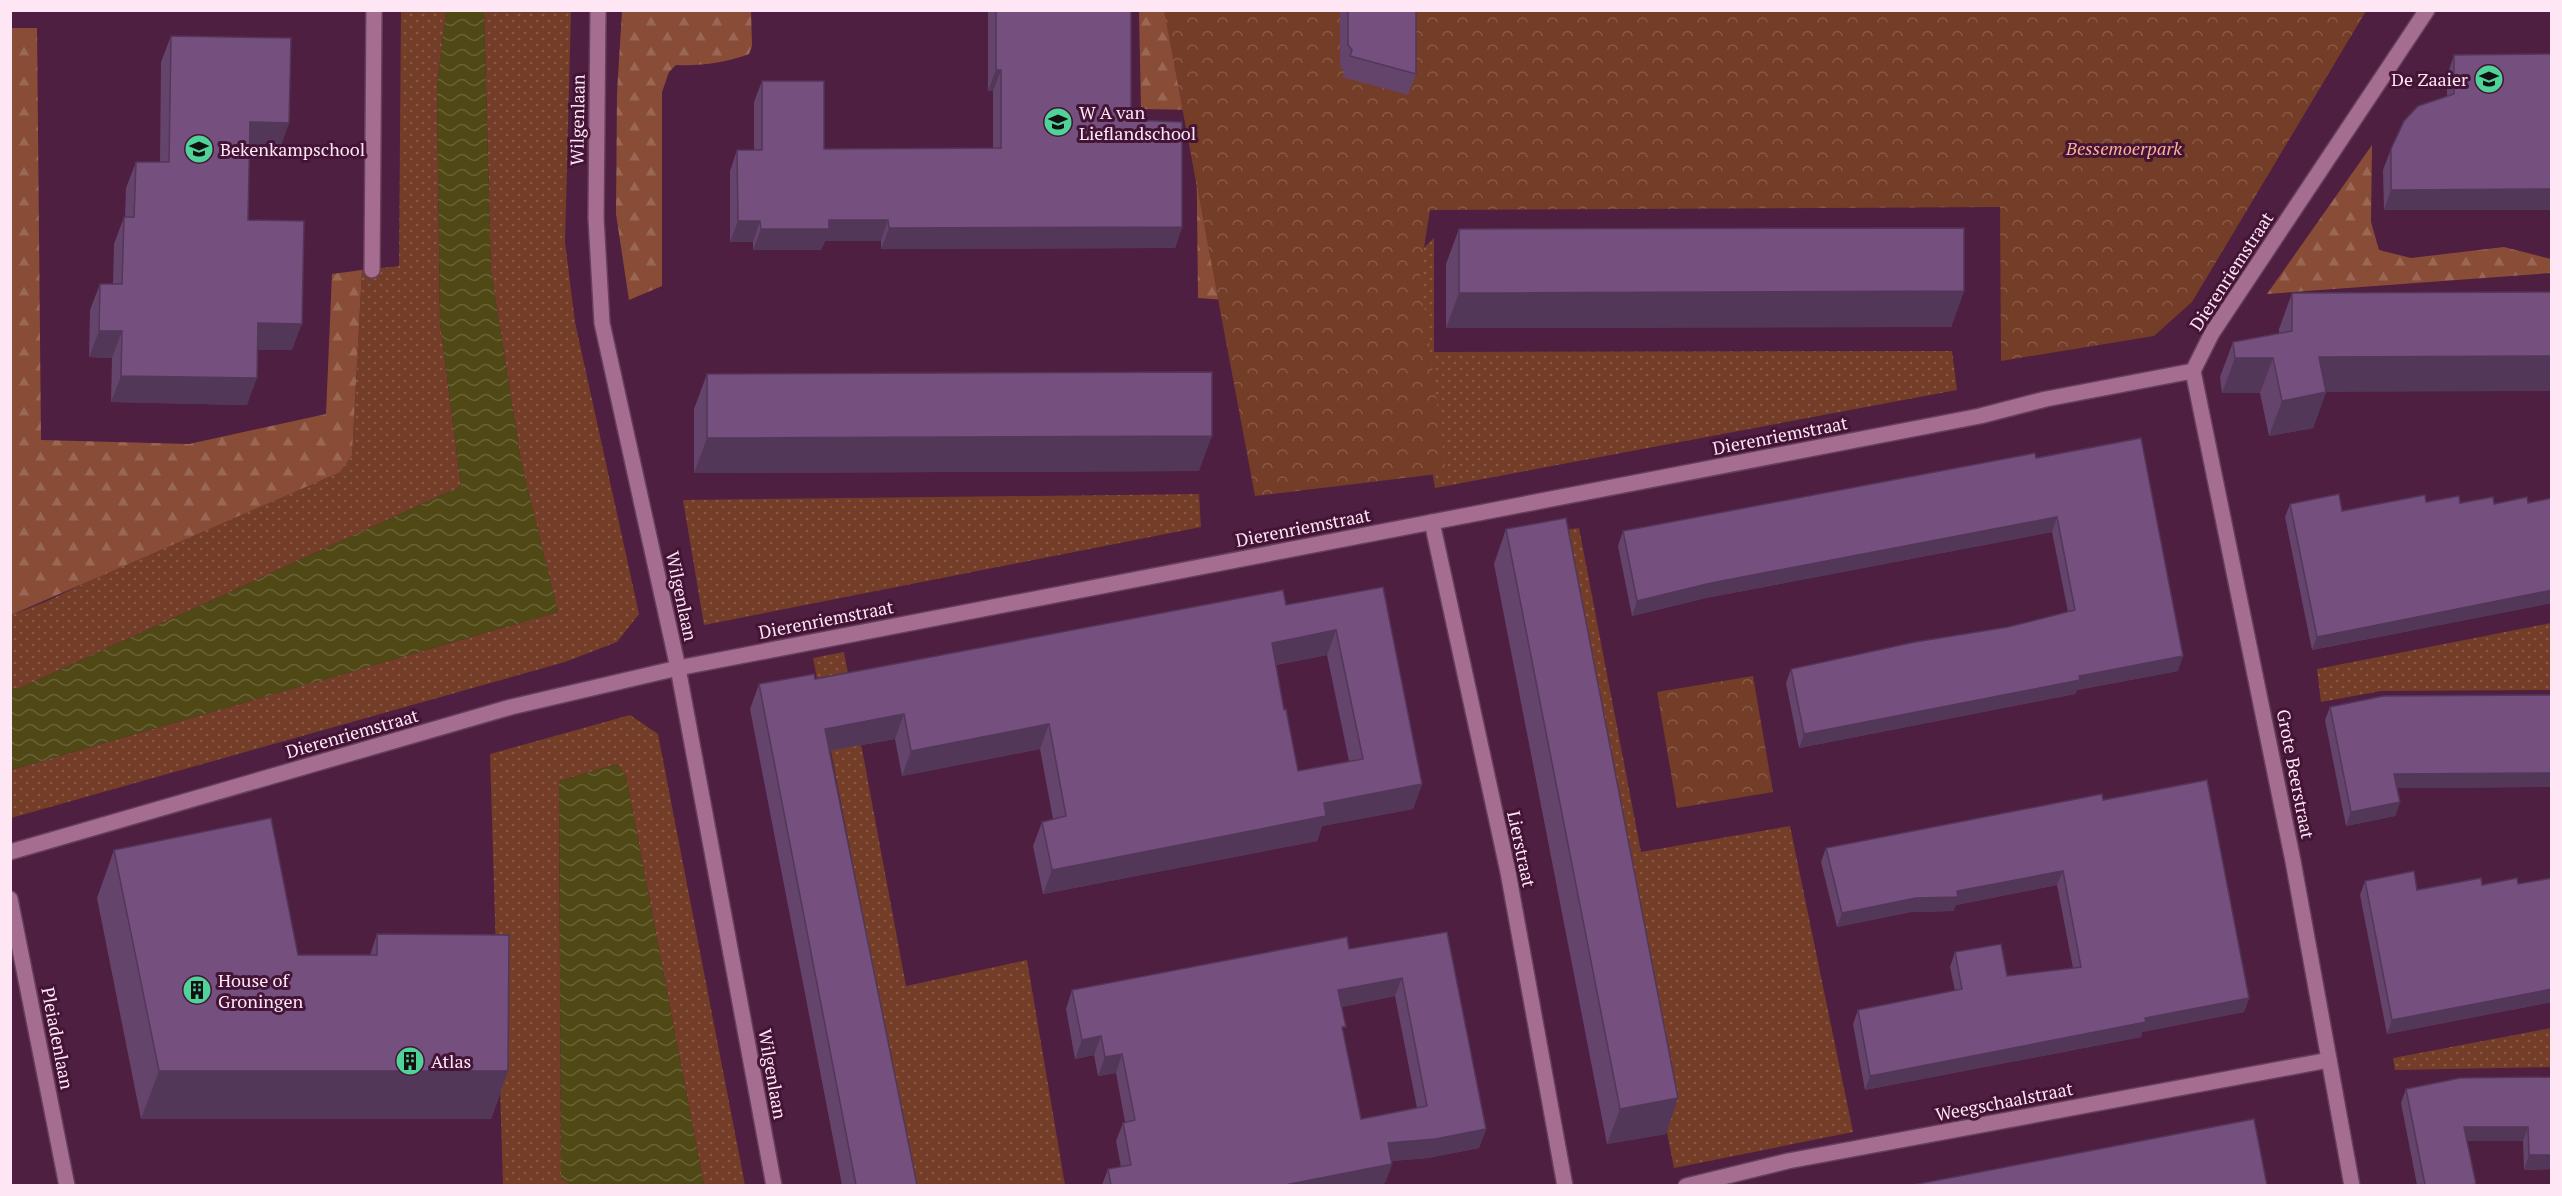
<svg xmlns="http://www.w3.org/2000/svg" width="2562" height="1196" viewBox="0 0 2562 1196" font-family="'PT Serif',serif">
	<defs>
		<pattern id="grass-dots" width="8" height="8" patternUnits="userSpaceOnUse" patternTransform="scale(1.5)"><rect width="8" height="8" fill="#733d28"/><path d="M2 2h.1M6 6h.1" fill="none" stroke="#885948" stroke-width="1.8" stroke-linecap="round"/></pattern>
		<pattern id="forest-firs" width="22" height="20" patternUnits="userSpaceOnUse" patternTransform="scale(1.5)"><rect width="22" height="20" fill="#894d37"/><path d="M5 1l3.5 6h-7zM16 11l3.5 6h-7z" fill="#9b6755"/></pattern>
		<pattern id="park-crowns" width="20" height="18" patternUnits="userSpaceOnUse" patternTransform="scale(1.5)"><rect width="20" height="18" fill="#733d28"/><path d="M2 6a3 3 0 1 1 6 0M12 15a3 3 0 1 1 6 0" fill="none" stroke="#885948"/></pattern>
		<pattern id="water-waves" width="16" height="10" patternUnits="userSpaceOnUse" patternTransform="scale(1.5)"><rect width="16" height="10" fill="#504815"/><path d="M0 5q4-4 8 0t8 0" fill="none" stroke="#6a6238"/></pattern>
	</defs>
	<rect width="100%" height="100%" fill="#4e1f40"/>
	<g fill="url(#grass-dots)">
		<polygon points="401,11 446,11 437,86 440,323 461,486 20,688 11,688 11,615 45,602 352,455 362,270 399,266"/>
		<polygon points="484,11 571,11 565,242 575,322 639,614 617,642 565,662 11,818 11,770 558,612 521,461 491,271"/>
		<polygon points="1434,238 1434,352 1952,351 1957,390 1435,488 1419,393 1407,264"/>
		<polygon points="1199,494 1201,527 704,625 683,500"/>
		<polygon points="1579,528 1641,852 1790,826 1853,1132 1674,1168 1548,532"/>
		<polygon points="2551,623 2551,690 2381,691 2321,702 2317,669"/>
		<polygon points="844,652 906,986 1027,960 1065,1185 915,1185 813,658"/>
		<polygon points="630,715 658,734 745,1185 704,1185 626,776 617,764 559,781 561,1178 571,1185 503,1185 490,754"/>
		<polygon points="2551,1028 2551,1067 2395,1070 2393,1058"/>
	</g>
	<g fill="url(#forest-firs)">
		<path d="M622 11H751L752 46 749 54C725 63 701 66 676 65L669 72 662 92V286L629 300 616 214 617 93Z"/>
		<polygon points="1139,11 1188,11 1279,304 1198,298 1196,110 1141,109"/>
		<polygon points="11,28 37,28 41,440 189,444 326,414 332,274 362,270 352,455 340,472 11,615"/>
		<polygon points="2372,145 2371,222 2379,250 2411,258 2504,247 2551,259 2551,273 2267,294"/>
	</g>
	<g fill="url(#park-crowns)">
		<polygon points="1164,11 2366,11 2192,302 2154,336 2001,361 2000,207 1430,210 1420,273 1446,473 1255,496"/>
		<polygon points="1753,676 1773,792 1677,808 1657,692"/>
	</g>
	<g fill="url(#water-waves)">
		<polygon points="446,11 484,11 491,271 521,461 558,612 11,770 11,688 20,688 461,486 440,323 437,86"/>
		<polygon points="617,764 626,776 704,1185 571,1185 561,1178 559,781"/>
	</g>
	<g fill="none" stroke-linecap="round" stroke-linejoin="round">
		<g stroke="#673f5c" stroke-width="18">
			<g id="minor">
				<polyline points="598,10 596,218 602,323 678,668 774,1186"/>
				<polyline points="372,270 374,10"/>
				<polyline points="2193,371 2293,861 2352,1186"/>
				<polyline points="2193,371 2212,333 2427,10"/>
				<polyline points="1432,522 1508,872 1565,1186"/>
				<polyline points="10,852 511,707 678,668 1980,416 2046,399 2193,371"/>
				<polyline points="10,899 67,1186"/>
				<polyline points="1686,1186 1788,1161 2329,1060"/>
			</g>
		</g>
		<use href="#minor" stroke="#a56e91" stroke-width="15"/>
	</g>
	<g fill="#65446c" fill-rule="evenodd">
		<polygon points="989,10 1131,10 1131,120 1182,227 1175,248 881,249 881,241 825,241 821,250 753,250 753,242 730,242 730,171 737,150 754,150 754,102 762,81 824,149 993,148 993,91 988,91 988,13"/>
		<polygon points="1340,10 1416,10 1416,74 1408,95 1342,77 1344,71 1340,66"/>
		<polygon points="171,36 289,123 279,150 249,149 248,220 292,350 257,350 247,405 111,402 112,358 89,357 90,310 100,284 113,284 114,244 124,217 125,217 126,188 136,162 160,162 161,62"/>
		<polygon points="2552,54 2552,210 2384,210 2383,170 2391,149 2447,97 2447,76 2454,55"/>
		<polygon points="1459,229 1964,291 1951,327 1446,328 1446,264"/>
		<polygon points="2292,293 2326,392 2313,428 2269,436 2260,393 2222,393 2220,377 2233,342 2279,333 2279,329"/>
		<polygon points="707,374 1199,471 694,473 694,409"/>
		<polygon points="2036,458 2178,671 2077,690 2075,694 1799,748 1786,683 1791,669 2008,627 2068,612 2052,532 1706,598 1632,616 1618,546 1623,531"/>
		<polygon points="2552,498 2552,603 2312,650 2285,517 2290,504 2342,511 2426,502 2494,504 2528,503"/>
		<polygon points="1506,529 1666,1134 1607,1144 1494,564"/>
		<path d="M1383 587 1422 784 1413 809 1322 826 1317 841 1043 894 1033 846 1042 822 1053 819 1040 749 902 776 895 739 829 751 917 1185H842L750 709 759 684 815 679 1286 605ZM1327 655 1349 761 1298 771 1284 710 1276 665Z"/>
		<polygon points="2552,695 2552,787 2397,788 2400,802 2395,816 2346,826 2325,720 2330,707"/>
		<polygon points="2103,800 2249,998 2244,1012 2142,1032 2141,1037 1865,1090 1853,1024 1858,1010 1955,991 1950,967 1955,952 2007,976 2073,968 2057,885 1956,905 1953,911 1911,912 1837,927 1821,862 1826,848"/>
		<polygon points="114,850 298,955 370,955 377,934 508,1071 491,1119 141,1119 97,898"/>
		<polygon points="2552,878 2552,1002 2387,1034 2360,895 2365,881 2417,890 2482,885 2518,884"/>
		<path d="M1447 932 1486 1129 1479 1148 1428 1158 1391 1161 1392 1164 1385 1183 1373 1185H1102L1108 1169 1121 1167 1116 1141 1123 1123 1125 1122 1116 1073 1098 1076 1094 1055 1075 1059 1066 1009 1072 990 1349 949ZM1395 996 1417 1108 1361 1119 1343 1034 1342 1007Z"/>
		<polygon points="2552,1077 2552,1169 2524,1170 2523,1141 2467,1141 2475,1185 2417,1185 2401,1103 2406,1089"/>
	</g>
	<g fill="#523758">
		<polygon points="996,70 1001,70 993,91 988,91"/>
		<polygon points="250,122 289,123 279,150 240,149"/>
		<polygon points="2552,189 2552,210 2384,210 2391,190"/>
		<polygon points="829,220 888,220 881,241 825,241 821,250 753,250 761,229"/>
		<polygon points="738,221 760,221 753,242 730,242"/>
		<polygon points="1182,227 1175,248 881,249 889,228"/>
		<polygon points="1964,291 1951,327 1446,328 1459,293"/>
		<polygon points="258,323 302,324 292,350 248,350"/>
		<polygon points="99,331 122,331 112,358 89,357"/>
		<polygon points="2552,356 2552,391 2326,392 2313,428 2269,436 2282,401 2319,357"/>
		<polygon points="2235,358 2273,358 2260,393 2222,393"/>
		<polygon points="121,376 257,378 247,405 111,402"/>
		<polygon points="1212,436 1199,471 694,473 707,438"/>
		<polygon points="2057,517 2052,532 1706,598 1632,616 1637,601 1711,583"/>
		<polygon points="2552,590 2552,603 2312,650 2317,637"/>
		<polygon points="1336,630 1327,655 1263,667 1272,643"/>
		<polygon points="2183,656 2178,671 2077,690 2075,694 1799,748 1804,734 2079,676"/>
		<polygon points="904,714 895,739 816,753 825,729"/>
		<polygon points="1049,724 1040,749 902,776 911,751"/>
		<polygon points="2552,773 2552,787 2389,788 2394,774"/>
		<polygon points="1422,784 1413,809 1322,826 1317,841 1043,894 1052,870 1324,803"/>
		<polygon points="2400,802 2395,816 2346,826 2351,812"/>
		<polygon points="2063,871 2057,885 1956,905 1953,911 1911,912 1837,927 1842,913 1916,898"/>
		<polygon points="1402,978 1395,996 1331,1009 1338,990"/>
		<polygon points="2552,989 2552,1002 2387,1034 2392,1020"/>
		<polygon points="2249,998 2244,1012 2142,1032 2141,1037 1865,1090 1870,1076 2145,1018"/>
		<polygon points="1101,1036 1094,1055 1075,1059 1082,1040"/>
		<polygon points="1122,1054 1116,1073 1098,1076 1105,1057"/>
		<polygon points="159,1071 508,1071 491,1119 141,1119"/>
		<polygon points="1678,1098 1666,1134 1607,1144 1620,1109"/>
		<polygon points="2464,1127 2528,1127 2523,1141 2458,1141"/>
		<polygon points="1486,1129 1479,1148 1428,1158 1381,1162 1388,1143"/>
		<polygon points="2529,1155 2552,1155 2552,1169 2524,1170"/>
		<polygon points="1392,1164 1385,1183 1373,1185 1285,1185"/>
	</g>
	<g fill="#754f7d" stroke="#523758" stroke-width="1.5" fill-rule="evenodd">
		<polygon points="996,10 1131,10 1131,120 1182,122 1182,227 889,228 888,220 829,220 829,229 761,229 760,221 738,221 737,150 762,150 762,81 824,81 824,149 1001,148 1001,70 996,70"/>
		<polygon points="1348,10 1416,10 1416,74 1350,56 1352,50 1348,45"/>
		<polygon points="171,36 291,38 289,123 250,122 248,220 304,221 302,324 258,323 257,378 121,376 122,331 99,331 100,284 122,284 124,217 134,217 136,162 169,162"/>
		<polygon points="2552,54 2552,189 2391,190 2391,149 2404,121 2418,106 2454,94 2454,55"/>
		<polygon points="1964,228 1964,291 1459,293 1459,229"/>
		<polygon points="2552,292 2552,356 2319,357 2326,392 2282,401 2273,358 2235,358 2233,342 2292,331 2292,293"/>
		<polygon points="1212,372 1212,436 707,438 707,374"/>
		<polygon points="2141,438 2183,656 2079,676 2080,680 1804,734 1791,669 1915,642 2008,627 2075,610 2057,517 1711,583 1637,601 1623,531 2035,453 2036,458"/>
		<polygon points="2339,494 2342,511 2425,495 2426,502 2459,496 2460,503 2493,497 2494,504 2527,497 2528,503 2552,498 2552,590 2317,637 2290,504"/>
		<polygon points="1566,518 1678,1098 1620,1109 1506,529"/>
		<path d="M1383 587 1422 784 1324 803 1326 816 1052 870 1042 822 1066 816 1049 724 911 751 904 714 825 729 917 1185H856L759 684 814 674 815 679 1283 590 1286 605ZM1336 630 1363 759 1298 771 1286 709 1284 710 1272 643Z"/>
		<polygon points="2552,695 2552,773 2394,774 2400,802 2351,812 2330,707 2383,696"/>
		<polygon points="2207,780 2249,998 2145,1018 2146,1022 1870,1076 1858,1010 1962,989 1955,952 2001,944 2007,976 2081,967 2063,871 1957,891 1958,897 1916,898 1842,913 1826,848 2102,794 2103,800"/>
		<polygon points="271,818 298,955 377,955 377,934 509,935 508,1071 159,1071 114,850"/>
		<polygon points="2414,871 2417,890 2481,878 2482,885 2517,878 2518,884 2552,878 2552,989 2392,1020 2365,881"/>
		<path d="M1447 932 1486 1129 1435 1139 1388 1143 1392 1164 1285 1185H1111L1108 1169 1131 1165 1123 1123 1135 1120 1122 1054 1105 1057 1101 1036 1082 1040 1072 990 1347 937 1349 949ZM1402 978 1427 1106 1361 1119 1342 1027H1346L1338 990Z"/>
		<polygon points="2552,1077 2552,1155 2529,1155 2528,1127 2464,1127 2476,1184 2470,1185 2425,1185 2406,1089 2460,1078"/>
		<polygon points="2254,1119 2267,1185 1913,1185"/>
	</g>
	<defs>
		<g id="school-disc" transform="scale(1.5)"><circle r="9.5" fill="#4fd399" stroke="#431435"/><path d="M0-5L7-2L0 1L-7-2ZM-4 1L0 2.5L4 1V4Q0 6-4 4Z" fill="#111"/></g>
		<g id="building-disc" transform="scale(1.5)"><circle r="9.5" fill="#4fd399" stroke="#431435"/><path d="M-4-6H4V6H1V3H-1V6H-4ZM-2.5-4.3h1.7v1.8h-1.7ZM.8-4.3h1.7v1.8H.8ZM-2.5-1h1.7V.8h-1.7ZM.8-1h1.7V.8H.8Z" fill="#111"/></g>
	</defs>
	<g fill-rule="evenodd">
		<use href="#school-disc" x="2489" y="79"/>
		<use href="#school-disc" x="1058" y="122"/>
		<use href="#school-disc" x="199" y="149"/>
		<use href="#building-disc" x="197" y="990"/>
		<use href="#building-disc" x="410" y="1061"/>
	</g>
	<g text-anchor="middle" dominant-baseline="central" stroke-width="6" stroke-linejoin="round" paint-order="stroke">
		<g font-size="18" fill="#ffe6f5" stroke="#431435" text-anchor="start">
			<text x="2468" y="79" text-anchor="end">De Zaaier</text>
			<text x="1079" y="112">W A van<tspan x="1079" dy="21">Lieflandschool</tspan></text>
			<text x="220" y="149">Bekenkampschool</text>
			<text x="218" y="980">House of<tspan x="218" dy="21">Groningen</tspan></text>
			<text x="431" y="1061">Atlas</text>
		</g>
		<g font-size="18" fill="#ffe6f5" stroke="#431435">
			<text transform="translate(577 120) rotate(-89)">Wilgenlaan</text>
			<text transform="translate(2231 271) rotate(-57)">Dierenriemstraat</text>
			<text transform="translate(1780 435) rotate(-11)">Dierenriemstraat</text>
			<text transform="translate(1303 527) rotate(-11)">Dierenriemstraat</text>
			<text transform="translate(682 596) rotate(78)">Wilgenlaan</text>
			<text transform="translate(826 619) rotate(-11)">Dierenriemstraat</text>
			<text transform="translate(352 733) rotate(-16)">Dierenriemstraat</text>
			<text transform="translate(2296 774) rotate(79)">Grote Beerstraat</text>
			<text transform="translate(1522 849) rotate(78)">Lierstraat</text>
			<text transform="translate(58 1038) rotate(79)">Pleiadenlaan</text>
			<text transform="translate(773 1074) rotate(80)">Wilgenlaan</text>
			<text transform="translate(2004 1101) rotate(-11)">Weegschaalstraat</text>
		</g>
		<g font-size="18" font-style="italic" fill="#fbb196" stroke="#431435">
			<text x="2124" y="148">Bessemoerpark</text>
		</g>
	</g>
	<rect width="2562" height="1196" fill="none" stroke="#ffe6f5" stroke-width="24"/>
</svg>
